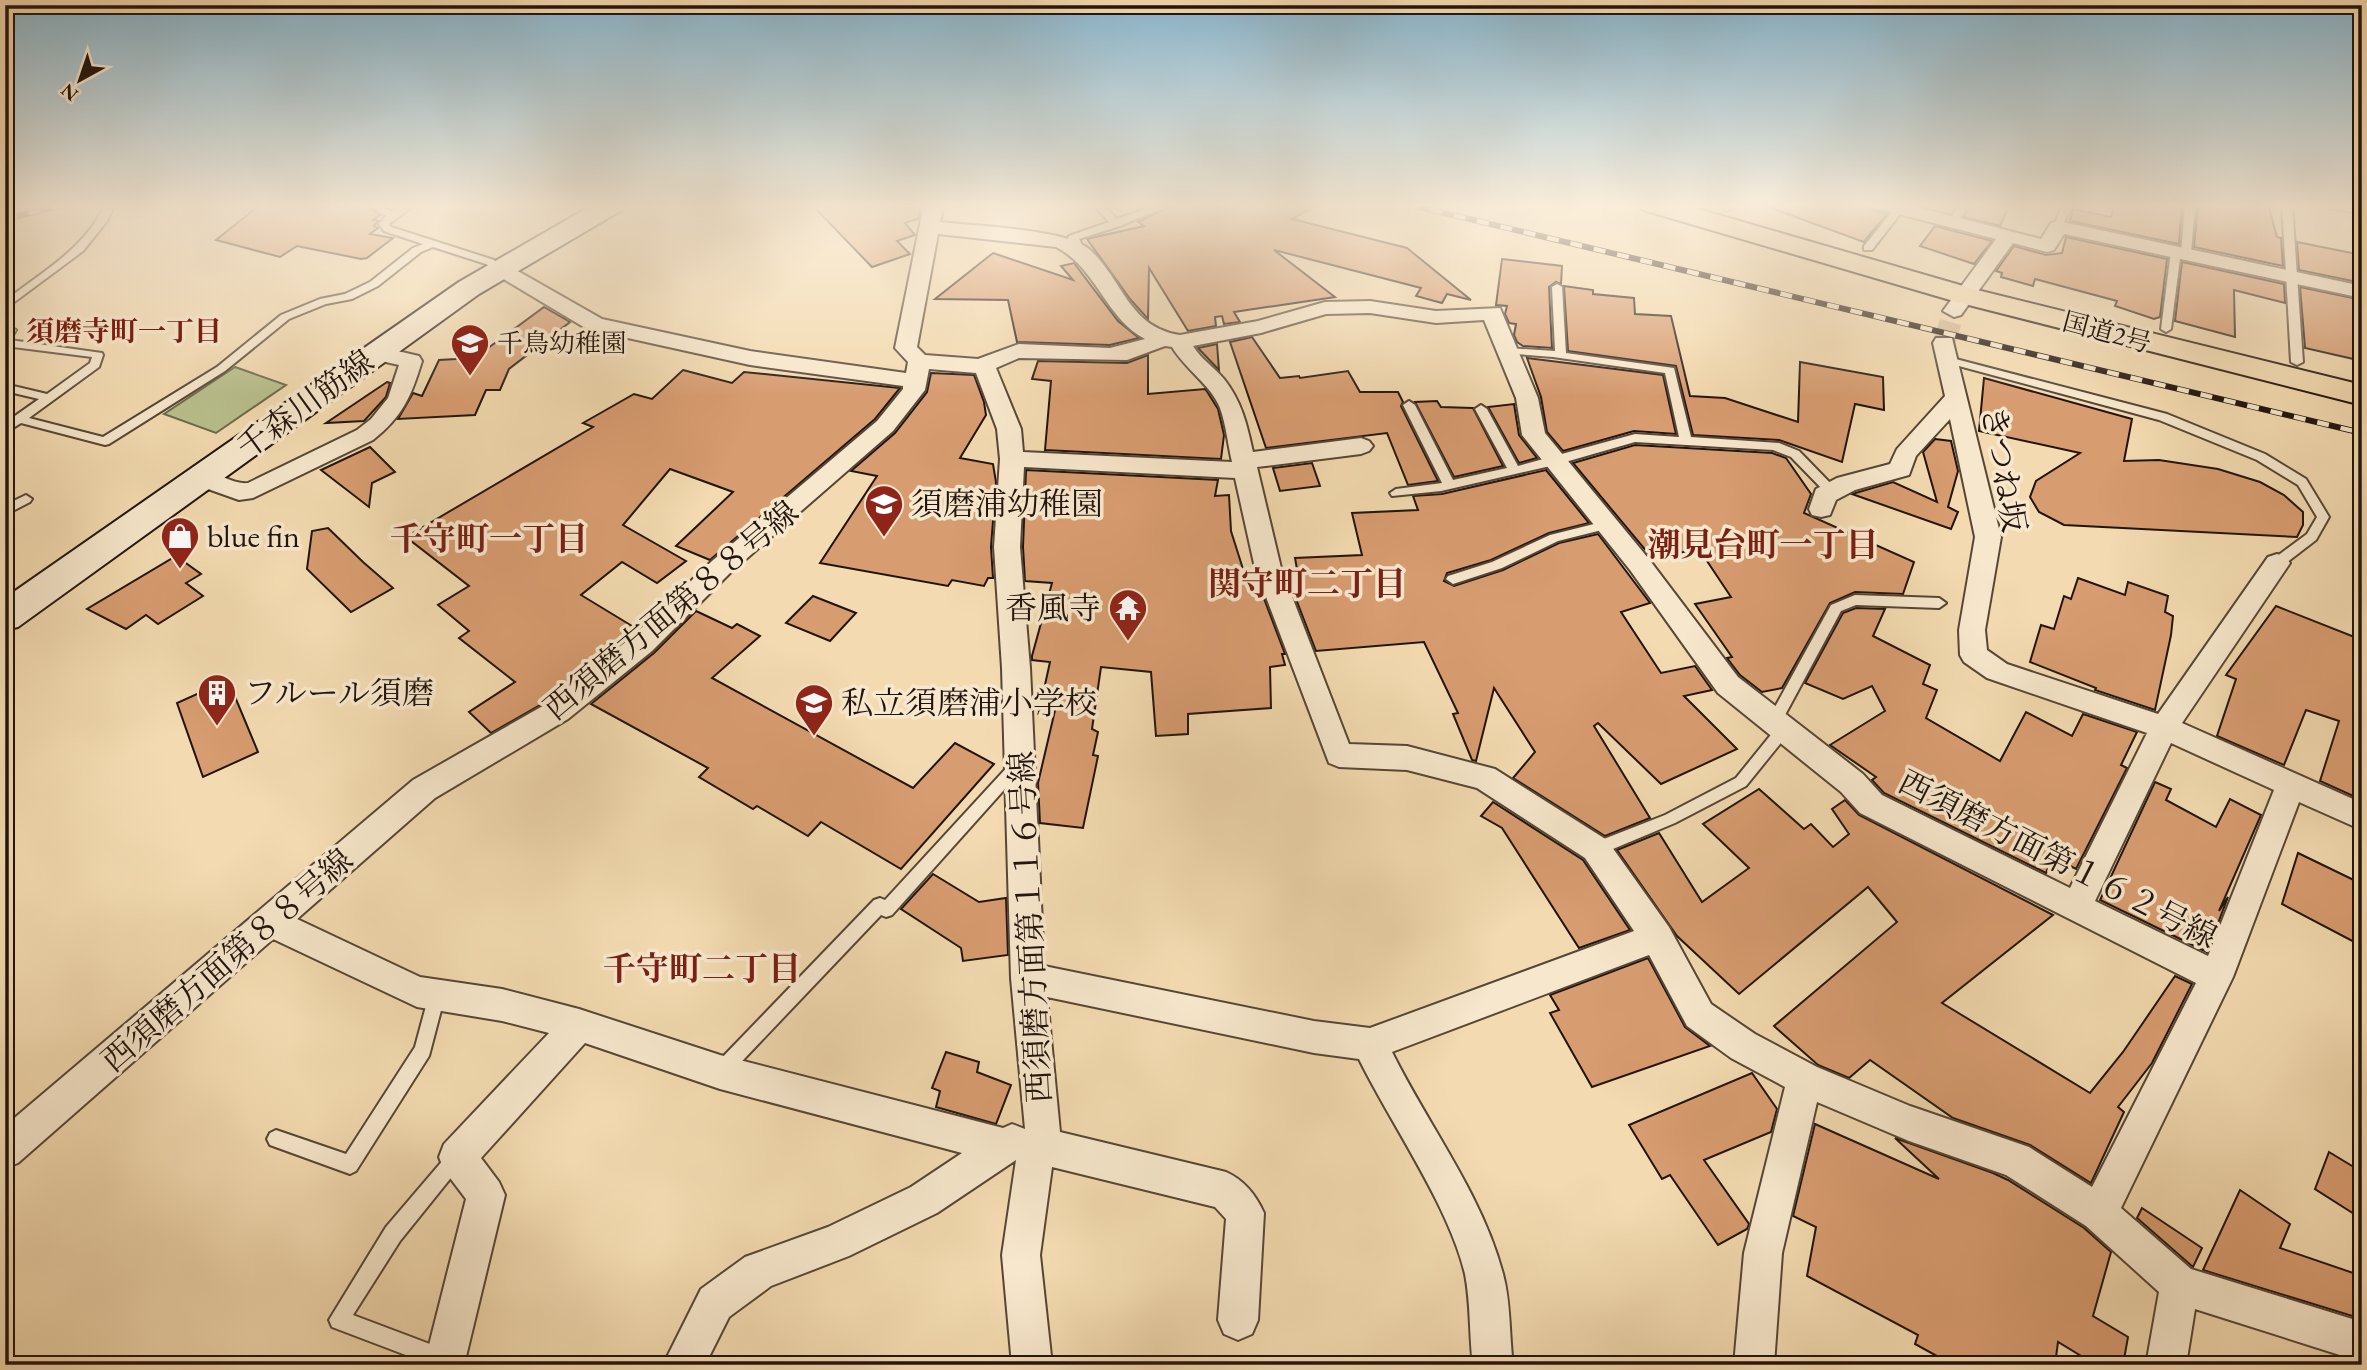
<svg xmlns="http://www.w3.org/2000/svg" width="2367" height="1370" viewBox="0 0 2367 1370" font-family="'EB Garamond','Noto Serif JP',serif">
	<rect width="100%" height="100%" fill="#f3dab0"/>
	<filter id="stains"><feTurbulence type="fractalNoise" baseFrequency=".00286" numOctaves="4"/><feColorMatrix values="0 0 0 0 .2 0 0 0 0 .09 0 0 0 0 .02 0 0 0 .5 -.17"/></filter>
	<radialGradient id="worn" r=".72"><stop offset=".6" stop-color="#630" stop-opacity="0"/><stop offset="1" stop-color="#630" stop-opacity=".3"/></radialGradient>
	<polygon fill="#b8c08d" stroke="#6c6a4e" stroke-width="2" points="235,367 286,385 216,433 164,414"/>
	<g fill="#d79c70" stroke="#21140e" stroke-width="2">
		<polygon points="261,204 365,204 380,215 373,220 378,221 374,226 378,228 370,234 393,238 367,258 361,259 297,246 280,257 216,240"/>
		<polygon points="811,204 921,204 918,219 905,223 915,235 897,241 910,254 872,267"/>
		<polygon points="1175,204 1319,204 1292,219 1407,248 1471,300 1447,294 1442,303 1416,296 1421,288 1274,250 1335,297 1234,312 1240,322 1224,324 1222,316 1215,317 1216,326 1188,331 1149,268 1148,319 1130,299 1087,239 1144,226 1138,222"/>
		<polygon points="1769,204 1869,204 1874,211 1887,214 1864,242 1768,207"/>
		<polygon points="1970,204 2010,204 2000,226 1964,217"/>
		<polygon points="2115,204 2182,204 2179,244 2070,221 2073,209 2111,217"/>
		<polygon points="2198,204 2268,204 2277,237 2281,238 2283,266 2194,247"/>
		<polygon points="1935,226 1992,241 1974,264 1920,246"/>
		<polygon points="2066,237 2167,259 2160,317 2154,319 2115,306 2117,301 2035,279 2033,286 2001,277 2002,273 1996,271 2014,246 2046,255 2062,253"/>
		<polygon points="2297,242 2362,255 2362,283 2299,270"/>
		<polygon points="993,253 1073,280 1061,266 1074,263 1118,321 1139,338 1110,345 1017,342 1008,300 935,299"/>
		<polygon points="1502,259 1562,266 1561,284 1556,282 1549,287 1552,348 1523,346 1517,342 1514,335 1516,324 1509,323 1505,314 1507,306 1496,305"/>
		<polygon points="2182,262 2284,284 2285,303 2234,290 2235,337 2175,321"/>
		<polygon points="1564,286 1593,290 1593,294 1634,298 1635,314 1671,316 1690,396 1725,398 1798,422 1800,362 1883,377 1884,410 1855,404 1842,462 1779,440 1693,435 1676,366 1568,351"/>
		<polygon points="2300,287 2362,300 2362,361 2305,348"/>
		<polygon points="544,307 570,322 509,369 500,390 486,390 475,415 398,419 413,393 422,396 439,360 456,359 472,347 484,351"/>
		<polygon points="1252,337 1280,378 1299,376 1300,378 1348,371 1360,392 1398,392 1403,402 1401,406 1438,481 1408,485 1387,433 1266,448 1230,342"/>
		<polygon points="1217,344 1219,370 1198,348"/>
		<polygon points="1148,355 1148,394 1205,389 1208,393 1218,409 1224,435 1221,459 1045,450 1051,381 1032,379 1038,361 1127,363"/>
		<polygon points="1527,358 1663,375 1676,434 1634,431 1563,451 1547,432 1541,397"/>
		<polygon points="683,370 732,383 744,372 900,388 875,419 710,560 676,546 733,492 670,469 623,525 686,561 657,583 622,562 581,595 637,629 547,701 491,733 469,712 515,682 459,638 469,631 438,605 469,586 406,537 593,427 583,423 634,394 652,399"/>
		<polygon points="931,373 974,375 984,402 986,415 960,458 993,464 996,482 991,547 993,578 988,578 984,586 952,580 948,586 820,563 877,476 851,471 895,433 927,392"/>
		<polygon points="1984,378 2132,419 2124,461 2159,460 2218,469 2260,482 2284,495 2303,512 2303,525 2297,537 2064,525 2039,512 2030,497 2036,481 2080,453 1979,431"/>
		<polygon points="387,382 390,383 386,397 364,421 326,423"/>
		<polygon points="1437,401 1441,407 1473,408 1503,466 1454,477 1415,402"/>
		<polygon points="1514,404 1519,435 1537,458 1519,463 1488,407"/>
		<polygon points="1935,439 1951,441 1958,471 1948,507 1958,512 1951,529 1852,494 1893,482 1937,502 1923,452"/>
		<polygon points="1635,445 1772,453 1786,458 1811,494 1804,513 1914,562 1903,594 1855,592 1830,603 1782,688 1762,692 1740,675 1727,658 1732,657 1695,604 1731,597 1699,549 1652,558 1573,463"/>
		<polygon points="370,447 395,472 372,483 369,507 321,470"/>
		<polygon points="1312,463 1320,486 1280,491 1273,468"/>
		<polygon points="1026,470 1218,480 1215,496 1229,495 1231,531 1249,588 1260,588 1285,654 1282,654 1285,665 1270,667 1271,708 1188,714 1188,734 1156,736 1151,672 1101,667 1092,729 1098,732 1093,755 1098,756 1083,828 1040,823 1038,783 1060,689 1039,712 1050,662 1032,660 1032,656 1052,583 1025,581 1023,547"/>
		<polygon points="1546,470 1589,523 1549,533 1491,560 1447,573 1444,581 1454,586 1503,570 1559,543 1598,534 1650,603 1621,612 1661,673 1695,666 1712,690 1684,696 1737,749 1661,784 1598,723 1594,726 1650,818 1605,836 1513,778 1535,752 1494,688 1476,761 1472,760 1453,714 1458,713 1424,642 1316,651 1291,586 1300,586 1295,558 1362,555 1352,513 1418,510 1413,496 1442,494"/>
		<polygon points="328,528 363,562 393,588 351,612 307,569 312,531"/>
		<polygon points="176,556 201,574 186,583 203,596 158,624 146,615 126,629 87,609"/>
		<polygon points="2078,578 2125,595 2128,582 2168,596 2165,612 2173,616 2171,635 2155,710 2095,690 2096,688 2030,662 2041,625 2054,629 2064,596 2071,599"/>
		<polygon points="813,596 856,613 830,641 786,623"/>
		<polygon points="2276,606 2362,640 2362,800 2320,781 2339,721 2306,710 2284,765 2217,736 2236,679 2226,675"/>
		<polygon points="1856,608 1885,609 1873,636 1930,665 1923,684 1937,690 1926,718 2000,761 2026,712 2072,736 2083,714 2137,732 2121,765 2127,768 2076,869 2052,857 2046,873 1884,793 1872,780 1876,777 1830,745 1885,711 1872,686 1843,699 1805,683 1843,613"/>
		<polygon points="696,611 732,628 737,624 760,636 712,678 913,788 955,743 994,764 901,869 821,822 808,836 757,806 753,809 699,777 708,768 591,704 654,653"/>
		<polygon points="228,680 258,752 203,777 177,703"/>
		<polygon points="2155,782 2171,789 2166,800 2216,827 2230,799 2261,815 2219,911 2228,897 2207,952 2100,900"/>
		<polygon points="1759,789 1804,829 1811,824 1833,847 1849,834 1832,809 1845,800 1859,815 2053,915 1942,1003 2090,1093 2123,1052 2175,976 2192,984 2152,1063 2118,1107 2124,1112 2091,1183 2030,1145 1953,1118 1870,1060 1849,1078 1818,1065 1774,1026 1897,922 1868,887 1739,994 1677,936 1617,850 1659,833 1702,902 1749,868 1703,824"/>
		<polygon points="1493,802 1583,860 1630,930 1579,948 1502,828 1481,816"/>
		<polygon points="2298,853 2362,884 2362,946 2282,904"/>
		<polygon points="933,874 979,902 1006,898 1008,955 963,961 961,948 901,909"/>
		<polygon points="1648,958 1685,1027 1710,1046 1592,1087 1550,1013 1559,1010 1550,995"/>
		<polygon points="946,1052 979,1062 977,1072 1011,1085 996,1124 936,1107 940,1091 932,1088"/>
		<polygon points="1752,1073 1777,1109 1771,1132 1704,1160 1749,1224 1747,1229 1718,1245 1670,1175 1662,1179 1629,1125"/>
		<polygon points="1815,1124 1939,1179 1895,1138 1993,1173 2008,1180 2084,1228 2111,1252 2093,1316 2128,1337 2123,1365 2096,1365 2058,1342 2055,1365 1953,1365 1915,1344 1918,1335 1807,1276 1816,1227 1793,1216"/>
		<polygon points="2329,1152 2362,1172 2362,1219 2315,1189"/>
		<polygon points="2240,1190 2290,1224 2280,1248 2362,1276 2362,1319 2203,1270"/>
		<polygon points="2142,1208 2202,1248 2193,1267 2137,1218"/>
	</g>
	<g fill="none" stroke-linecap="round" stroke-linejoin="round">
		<polyline stroke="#d4bc98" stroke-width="22" stroke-dasharray="22 10" stroke-linecap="butt" points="1944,343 1954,311"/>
		<g stroke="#564636" stroke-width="4">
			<g id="lane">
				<path d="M105 204H115L107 221 83 251 5 309V301C43 271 85 249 105 204Z"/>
				<polygon points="368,204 380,204 392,212 404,204 416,204 389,224 391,227 494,260 507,270 498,272 486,264 433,247 421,252 378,286 352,299 326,304 289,319 225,371 109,444 105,445 21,423 5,433 5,423 39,399 5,391 5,384 47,394 90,363 92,357 5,346 5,326 16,330 10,340 102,353 103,355 99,367 29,418 103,437 217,367 281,315 320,299 345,294 370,282 413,248 423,244 384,231 379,224 386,216"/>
				<polygon points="1092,204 1103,204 1117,219 1159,204 1173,204 1120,226 1079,239 1086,252 1077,254 1068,238 1069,236 1109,222"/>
				<polygon points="1725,204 1736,204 1727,211 1722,208"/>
				<polygon points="1958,204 1968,204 1957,225 1951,225 1949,223"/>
				<polygon points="2063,204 2073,204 2061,229 2055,229 2053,227"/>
				<polygon points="2185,204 2195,204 2191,253 2186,256 2181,253"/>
				<polygon points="2282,204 2292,204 2303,362 2297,365 2291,362"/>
				<polygon points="1896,207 1904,209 1872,250 1864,250 1864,246"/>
				<polygon points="2176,248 2181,251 2171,329 2166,332 2161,329 2171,251"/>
				<polygon points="1557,284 1562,287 1566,353 1674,368 1691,437 1779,443 1799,451 1835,488 1837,491 1835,494 1827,494 1791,457 1773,450 1635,442 1555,465 1441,491 1392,496 1390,493 1396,489 1442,483 1403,405 1409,401 1415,405 1453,480 1507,468 1475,409 1481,405 1487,409 1518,466 1635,434 1679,437 1665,373 1553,357 1503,353 1502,351 1507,348 1555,351 1552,287"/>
				<polygon points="1948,357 2167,414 2265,454 2306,479 2329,517 2316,540 2282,566 2272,566 2271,563 2272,560 2307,534 2317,517 2298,485 2257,460 2159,420 1944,362 1944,358"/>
				<polygon points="26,495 32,499 30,502 5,515 5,505"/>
				<polygon points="1606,521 1612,525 1610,528 1558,541 1502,568 1453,584 1446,579 1448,576 1492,562 1550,535"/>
				<polygon points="1855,595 1939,598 1946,603 1939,608 1856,605 1841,611 1785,715 1775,723 1765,723 1763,719 1775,707 1831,605"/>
				<polygon points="1783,724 1788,726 1790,730 1788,734 1746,786 1675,823 1601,854 1596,856 1591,854 1588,849 1591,844 1665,815 1736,778 1778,726"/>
				<polygon points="1016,761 1021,763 1023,767 1021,771 892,915 886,917 881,915 727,1077 721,1079 715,1077 712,1071 715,1065 874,900 880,898 885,900 1011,763"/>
				<polygon points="437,987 443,990 445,995 429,1056 356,1171 350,1174 270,1145 267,1139 270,1133 276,1130 346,1154 415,1047 429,995 431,990"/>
				<polygon points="456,1149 462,1152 465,1158 462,1164 400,1241 353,1315 451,1352 454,1359 452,1365 432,1365 332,1327 329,1320 386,1227 450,1152"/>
			</g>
		</g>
		<g stroke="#564636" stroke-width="4">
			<g id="street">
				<path d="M924 204H944L940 222C972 226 1067 229 1089 249 1123 279 1128 327 1180 335L1258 321 1325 302 1370 301 1436 311 1500 308 1538 398 1545 433 1648 558 1738 677 1863 774 1882 795 2070 888 2147 733 1987 678 1964 662 1960 655 1959 630 1975 537 1950 419 1916 456 1909 475 1855 490 1836 500 1830 515 1821 517 1812 515 1809 509 1816 489 1837 478 1890 464 1897 449 1945 396 1933 343 1936 338H1952L2001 537 1985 630 1987 650 2007 664 2158 714 2268 557 2277 554 2286 557 2290 563 2286 569 2182 723 2362 803V830L2299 802 2233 977 2121 1208 2191 1269 2362 1322V1362L2195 1309 2186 1365H2146L2159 1292 2086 1226 2006 1175 1909 1141 1817 1102 1782 1253 1774 1365H1734L1744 1253 1785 1087 1731 1058 1687 1026 1649 955 1392 1052C1428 1125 1482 1194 1503 1274 1511 1303 1509 1335 1513 1365H1473C1469 1335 1471 1304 1465 1274 1449 1206 1391 1124 1359 1059L1314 1053 1047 997 1060 1132 1226 1172C1244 1180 1256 1195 1264 1213L1258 1320 1252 1334 1238 1340 1224 1334 1218 1320 1226 1219 1215 1207 1052 1167 1040 1255 1052 1365H1012L1002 1255 1016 1160 937 1213 849 1256 771 1286 729 1317 705 1365H663L701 1289 745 1257 828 1227 911 1187 962 1153 720 1089 585 1043 481 1158 499 1182 505 1195 464 1365H424L466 1199 444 1170 439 1157 444 1144 549 1033 502 1021 417 1007 273 939 18 1163 5 1168V1126L413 780 548 703 632 637 712 561 877 421 903 389V386L750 365 587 329 495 274 492 270 495 266H509L602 319 750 351 906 373 908 362 895 348ZM938 234 1056 247C1096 267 1106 319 1145 339L1110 348 1019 344 978 359 925 355 917 347ZM1370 313 1436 323 1484 320 1516 398 1522 435 1630 570 1718 693 1841 792 1860 813 2196 983 2092 1187 2029 1147 1910 1106 1817 1067 1755 1034 1711 1004 1669 927 1607 840 1495 769 1407 746 1349 744 1281 568 1257 467 1361 454 1369 451 1373 446 1369 441 1361 438 1253 452C1247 425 1242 402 1224 379 1214 367 1202 360 1193 346L1261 333 1326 314ZM1165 346 1172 347C1185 369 1211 385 1220 408 1226 425 1228 445 1232 462L1023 452 1021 429 996 368 1019 358 1127 360ZM929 369 976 373 997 429 1000 459 994 547 1002 668 1011 978 1025 1129 1012 1124 1003 1128 720 1055 579 1009 502 989 420 977 297 919 435 798 568 719 652 651 730 573 893 431 925 390ZM1024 467 1235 478 1255 568 1329 763 1339 767 1407 770 1477 788 1585 858 1634 931 1370 1028 1314 1021 1044 966 1030 668 1020 547ZM2171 743 2274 790 2208 956 2095 901Z"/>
				<polygon points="1872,204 1905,204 2041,239 2051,223 2058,221 2362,286 2362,298 2064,234 2054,250 2047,252 2013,243 1961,315 1954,317 1943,311 1996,239 1875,208"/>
				<polygon points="2327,204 2362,204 2362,214 2330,208"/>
				<path d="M376 346 419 356 422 361C411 397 403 416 373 440L253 498 239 500 194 484 191 478 194 472C214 467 229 485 248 483L357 430 371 419 388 398 399 365 368 358 365 353Z"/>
			</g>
		</g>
		<g stroke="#21140e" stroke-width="4">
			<polygon id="secondary" points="594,204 626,204 622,210 479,294 18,627 5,630 5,598 459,282"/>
		</g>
		<g stroke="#21140e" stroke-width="4">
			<polygon id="highway" points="1639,204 1681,204 1977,290 2362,385 2362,405 1957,302 1643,210"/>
		</g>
		<use href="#lane" fill="#f7e7cc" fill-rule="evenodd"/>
		<use href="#street" fill="#f7e7cc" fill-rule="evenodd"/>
		<use href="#secondary" fill="#f7e7cc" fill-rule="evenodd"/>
		<use href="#highway" fill="#f3dab0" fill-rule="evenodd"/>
		<g stroke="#21140e" stroke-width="6">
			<g id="rail">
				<polyline points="1407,204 2362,433"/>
				<polyline points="5,219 69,204"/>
			</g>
		</g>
		<use href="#rail" stroke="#f7e7cc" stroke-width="4.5" stroke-dasharray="12" stroke-linecap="butt"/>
	</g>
	<linearGradient id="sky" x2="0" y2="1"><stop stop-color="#89b7d0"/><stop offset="0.52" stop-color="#faeedb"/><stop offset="1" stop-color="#faeedb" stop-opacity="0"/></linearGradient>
	<rect width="2367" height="396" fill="url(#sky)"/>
	<defs>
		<g id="school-pin" transform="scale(2.0125)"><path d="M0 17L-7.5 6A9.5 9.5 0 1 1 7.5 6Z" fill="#8f2418" stroke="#f7e7cc"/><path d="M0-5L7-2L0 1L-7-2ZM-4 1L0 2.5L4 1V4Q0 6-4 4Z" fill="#fff"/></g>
		<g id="shop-pin" transform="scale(2.0125)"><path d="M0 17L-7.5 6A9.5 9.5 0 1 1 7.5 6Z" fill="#8f2418" stroke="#f7e7cc"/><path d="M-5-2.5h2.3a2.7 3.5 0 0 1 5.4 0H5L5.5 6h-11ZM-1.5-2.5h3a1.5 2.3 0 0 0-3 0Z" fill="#fff"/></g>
		<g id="temple-pin" transform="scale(2.0125)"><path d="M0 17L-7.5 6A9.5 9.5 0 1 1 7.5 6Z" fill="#8f2418" stroke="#f7e7cc"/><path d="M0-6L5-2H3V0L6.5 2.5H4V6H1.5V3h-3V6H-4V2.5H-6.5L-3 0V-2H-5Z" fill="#fff"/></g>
		<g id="building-pin" transform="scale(2.0125)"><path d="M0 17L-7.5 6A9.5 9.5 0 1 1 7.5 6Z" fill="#8f2418" stroke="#f7e7cc"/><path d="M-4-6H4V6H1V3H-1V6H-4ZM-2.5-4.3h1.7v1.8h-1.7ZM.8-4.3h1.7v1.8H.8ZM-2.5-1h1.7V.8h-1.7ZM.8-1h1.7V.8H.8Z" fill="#fff"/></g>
	</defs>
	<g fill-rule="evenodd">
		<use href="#school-pin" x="470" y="343"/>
		<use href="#school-pin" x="884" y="504"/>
		<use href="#shop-pin" x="180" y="536"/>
		<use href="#temple-pin" x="1128" y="608"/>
		<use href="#building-pin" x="217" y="693"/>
		<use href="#school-pin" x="814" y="703"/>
	</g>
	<g text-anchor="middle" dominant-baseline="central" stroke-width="7" stroke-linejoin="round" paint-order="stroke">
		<g font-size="26" fill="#21140e" stroke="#f7e7cc">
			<text transform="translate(2107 332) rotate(15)">国道2号</text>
		</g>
		<g font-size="26" fill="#21140e" stroke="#f7e7cc" text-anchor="start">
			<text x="497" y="343">千鳥幼稚園</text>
		</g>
		<g font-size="28" font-weight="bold" fill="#7a1f14" stroke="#f7e7cc">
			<text x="124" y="331">須磨寺町一丁目</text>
		</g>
		<g font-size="32" fill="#21140e" stroke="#f7e7cc">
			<text transform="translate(305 404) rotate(-36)">千森川筋線</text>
			<text transform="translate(2004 469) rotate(80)">きつね坂</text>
			<text transform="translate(671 610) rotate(-40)">西須磨方面第８８号線</text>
			<text transform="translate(2058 859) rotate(27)">西須磨方面第１６２号線</text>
			<text transform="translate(1030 927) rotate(-93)">西須磨方面第１１６号線</text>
			<text transform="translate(227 960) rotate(-41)">西須磨方面第８８号線</text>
		</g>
		<g font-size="32" fill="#21140e" stroke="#f7e7cc" text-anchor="start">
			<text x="911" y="504">須磨浦幼稚園</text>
			<text x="207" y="536">blue fin</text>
			<text x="1101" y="608" text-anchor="end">香風寺</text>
			<text x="244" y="693">フルール須磨</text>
			<text x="841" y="703">私立須磨浦小学校</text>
		</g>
		<g font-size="33" font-weight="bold" fill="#7a1f14" stroke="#f7e7cc">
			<text x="489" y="538">千守町一丁目</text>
			<text x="1763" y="544">潮見台町一丁目</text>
			<text x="1307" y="583">関守町二丁目</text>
			<text x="702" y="968">千守町二丁目</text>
		</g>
	</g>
	<rect width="2367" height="1370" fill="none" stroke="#f3dab0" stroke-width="28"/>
	<rect x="7" y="7" width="2353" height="1356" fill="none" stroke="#21140e" stroke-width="3.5"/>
	<rect x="14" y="14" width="2339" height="1342" fill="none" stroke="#21140e" stroke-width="2"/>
	<g transform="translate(80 80) rotate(220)" stroke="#f7e7cc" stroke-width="5" paint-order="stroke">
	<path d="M0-5L12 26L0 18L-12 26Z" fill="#21140e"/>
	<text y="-10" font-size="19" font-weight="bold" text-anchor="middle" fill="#21140e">N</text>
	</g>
	<rect width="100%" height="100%" filter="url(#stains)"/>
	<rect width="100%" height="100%" fill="url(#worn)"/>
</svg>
